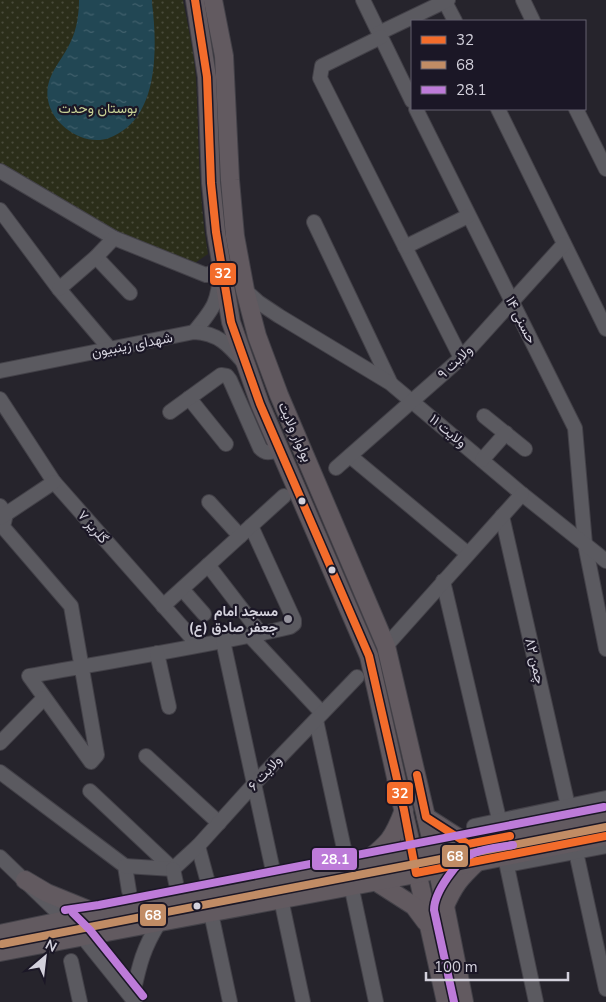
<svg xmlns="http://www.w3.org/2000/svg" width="606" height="1002" viewBox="0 0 606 1002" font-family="'Nunito Sans',Vazirmatn,sans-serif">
	<defs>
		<pattern id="grass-dots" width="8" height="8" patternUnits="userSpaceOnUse" patternTransform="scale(1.25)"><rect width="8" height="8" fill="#2b2e1a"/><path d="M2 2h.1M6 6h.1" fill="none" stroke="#494b3b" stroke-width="1.8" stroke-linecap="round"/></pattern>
		<pattern id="water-ripples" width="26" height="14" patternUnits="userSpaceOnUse" patternTransform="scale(1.25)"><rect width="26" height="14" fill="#224754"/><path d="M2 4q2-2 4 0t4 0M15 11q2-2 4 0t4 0" fill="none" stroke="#41606c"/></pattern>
	</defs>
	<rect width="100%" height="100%" fill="#26242c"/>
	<path fill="url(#grass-dots)" d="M0 0H183C188 26 194 53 196 79 199 137 198 196 208 254L192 265 96 224 0 165Z"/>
	<path fill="url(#water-ripples)" d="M79 0H152V3C156 35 158 83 140 112 133 124 122 133 109 138 84 147 52 125 48 100 44 75 62 62 71 41 77 29 79 13 79 0Z"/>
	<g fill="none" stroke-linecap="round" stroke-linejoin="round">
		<g stroke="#434148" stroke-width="16">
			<g id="minor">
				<polyline points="363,0 412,101"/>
				<polyline points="444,0 455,21"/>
				<polyline points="523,0 533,21"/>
				<polyline points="379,33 448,0"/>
				<polyline points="381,37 322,66 320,78 461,358"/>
				<polyline points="416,109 575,428 585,544 606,649"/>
				<polyline points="498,109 606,329"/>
				<polyline points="576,109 606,169"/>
				<path d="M0 171 114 238 206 275 221 269C218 302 215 307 194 332"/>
				<polyline points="0,210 59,289 110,349"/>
				<polyline points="314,222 390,382"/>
				<polyline points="405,247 468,216"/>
				<polyline points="96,257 130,293"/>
				<polyline points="59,289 96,257 114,238"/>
				<polyline points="245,290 258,302 279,316 390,383 522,494 606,561"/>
				<path d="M0 371 194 332C218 333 229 345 244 363"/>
				<polyline points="189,398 226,444"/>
				<polyline points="0,399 54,482 198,645"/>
				<path d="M170 412 221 375 227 376 230 380 260 448C266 455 272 452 280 450"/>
				<polyline points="484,416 525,449"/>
				<polyline points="350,456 468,554"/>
				<polyline points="482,460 506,433"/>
				<polyline points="336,468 461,358 564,244"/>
				<polyline points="209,502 240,536"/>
				<path d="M0 506 6 514 3 527 71 606 97 755 91 762 29 676C116 660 204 647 290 627L294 624V620L251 526"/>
				<polyline points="502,516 568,806"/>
				<polyline points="0,518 54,482"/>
				<polyline points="208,565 261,634"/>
				<polyline points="443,581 499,819"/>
				<polyline points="182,589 204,614"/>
				<polyline points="163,606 284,496"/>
				<polyline points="250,636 322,713"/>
				<polyline points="223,641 275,880"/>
				<polyline points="386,646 522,494"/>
				<polyline points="157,653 169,707"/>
				<polyline points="316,720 348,867"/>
				<polyline points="0,743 44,698"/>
				<polyline points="146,756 219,823"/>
				<polyline points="0,772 125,866 129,891"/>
				<polyline points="90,791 173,869"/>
				<polyline points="474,826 606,798"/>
				<polyline points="198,846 207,879"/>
				<polyline points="576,852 606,989"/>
				<polyline points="0,857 82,936 135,1002"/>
				<polyline points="505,857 536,1002"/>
				<polyline points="507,865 606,846"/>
				<polyline points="125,866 173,869"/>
				<polyline points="173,869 198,846 254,784 357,677"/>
				<polyline points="173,869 176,883"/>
				<polyline points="351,885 376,1002"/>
				<polyline points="281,899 303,1002"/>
				<polyline points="211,913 230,1002"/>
				<polyline points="71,961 80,1002"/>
				<path d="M132 998C139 967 142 950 159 923"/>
			</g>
		</g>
		<g stroke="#434148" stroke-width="20">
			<g id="major">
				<polyline points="195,0 207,77 211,183 216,232 231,322 260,404 369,656 446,1002"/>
				<polyline points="213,0 224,56 230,180 235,236 245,290 257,336 279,395 386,646 434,851 464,1002"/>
				<polyline points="426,817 468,844"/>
				<path d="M365 862C389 843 393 839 404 810"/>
				<polyline points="25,880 47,893 101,915"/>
				<polyline points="375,881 414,906 426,922"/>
				<path d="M444 908C454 885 459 879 477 862"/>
				<polyline points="0,934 66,920 101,915 606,817"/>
				<polyline points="0,952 437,870 606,836"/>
			</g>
		</g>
		<use href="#minor" stroke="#5b5a60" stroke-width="14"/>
		<use href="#major" stroke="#625a60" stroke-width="18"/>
		<g stroke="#1b1726" stroke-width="11">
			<g id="bus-1">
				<polyline points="195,0 207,77 211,183 216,232 231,322 260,404 369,656 404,810 416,873 606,836"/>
				<polyline points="417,775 426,817 468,844 510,836"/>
			</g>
		</g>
		<g stroke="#1b1726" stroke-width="11">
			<polyline id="bus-2" points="2,944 606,827"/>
		</g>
		<g stroke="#1b1726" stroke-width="11">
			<g id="bus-3">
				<polyline points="65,910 99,905 604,807"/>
				<polyline points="73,913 90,930 143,996"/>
				<path d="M454 1002 434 910C434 893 457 859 474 853 486 848 501 847 513 845"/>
			</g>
		</g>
		<use href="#bus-1" stroke="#f36c2b" stroke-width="8"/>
		<use href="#bus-2" stroke="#c18c65" stroke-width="8"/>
		<use href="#bus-3" stroke="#bd7bd9" stroke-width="8"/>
	</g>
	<g fill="#d3d1dc" stroke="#1b1726" stroke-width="2">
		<circle cx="302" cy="501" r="4.5"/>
		<circle cx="332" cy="570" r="4.5"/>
		<circle cx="197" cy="906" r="4.5"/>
	</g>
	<circle fill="#96949e" stroke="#1b1726" stroke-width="2" cx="288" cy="619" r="5"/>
	<g text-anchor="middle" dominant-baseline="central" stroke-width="4.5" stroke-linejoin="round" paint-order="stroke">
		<g font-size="14" fill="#c7d195" stroke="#1b1726">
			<text x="98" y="108">بوستان وحدت</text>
		</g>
		<g font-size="14" fill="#d3d1dc" stroke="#1b1726">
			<text transform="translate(521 320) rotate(63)">حسنی ۱۴</text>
			<text transform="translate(132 345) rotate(-11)">شهدای زینبیون</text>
			<text transform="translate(455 362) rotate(-44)">ولایت ۹</text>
			<text transform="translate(448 431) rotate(40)">ولایت ۱۱</text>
			<text transform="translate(295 432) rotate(66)">بولوار ولایت</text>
			<text transform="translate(93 527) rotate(49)">گلریز ۷</text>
			<text transform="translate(535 661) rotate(77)">چمن ۸۲</text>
			<text transform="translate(265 773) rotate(-47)">ولایت ۶</text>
		</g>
		<g font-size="14" font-weight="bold" fill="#d3d1dc" stroke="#1b1726" text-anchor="end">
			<text x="278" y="611">مسجد امام<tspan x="278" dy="16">جعفر صادق (ع)</tspan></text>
		</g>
	</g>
	<g stroke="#1b1726" stroke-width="2">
		<rect x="209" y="262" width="28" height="24" rx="5" fill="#f36c2b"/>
		<rect x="386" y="781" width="28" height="24" rx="5" fill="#f36c2b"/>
		<rect x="441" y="844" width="28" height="24" rx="5" fill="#c18c65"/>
		<rect x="311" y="847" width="47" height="24" rx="5" fill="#bd7bd9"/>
		<rect x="139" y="903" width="28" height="24" rx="5" fill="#c18c65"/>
	</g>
	<g font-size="14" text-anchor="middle" font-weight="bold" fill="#fff">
		<text x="223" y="278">32</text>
		<text x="400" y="798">32</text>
		<text x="455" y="861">68</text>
		<text x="335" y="864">28.1</text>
		<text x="153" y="920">68</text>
	</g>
	<rect x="411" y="20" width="175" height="90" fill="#1b1726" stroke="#65616f"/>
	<rect x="421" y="36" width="25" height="8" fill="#f36c2b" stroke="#65616f"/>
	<text x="456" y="45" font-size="15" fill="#d3d1dc">32</text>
	<rect x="421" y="61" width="25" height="8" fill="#c18c65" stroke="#65616f"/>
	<text x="456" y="70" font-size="15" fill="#d3d1dc">68</text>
	<rect x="421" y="86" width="25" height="8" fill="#bd7bd9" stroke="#65616f"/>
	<text x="456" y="95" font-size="15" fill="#d3d1dc">28.1</text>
	<g transform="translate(45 957) rotate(28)" stroke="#1b1726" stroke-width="4" paint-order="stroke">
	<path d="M0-4L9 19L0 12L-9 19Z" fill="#d3d1dc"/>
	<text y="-8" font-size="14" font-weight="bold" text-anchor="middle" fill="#d3d1dc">N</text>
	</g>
	<path d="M426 972v8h142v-8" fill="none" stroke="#d3d1dc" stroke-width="2.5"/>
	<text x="434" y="972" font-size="15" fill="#d3d1dc" stroke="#1b1726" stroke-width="4" paint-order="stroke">100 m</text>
</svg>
